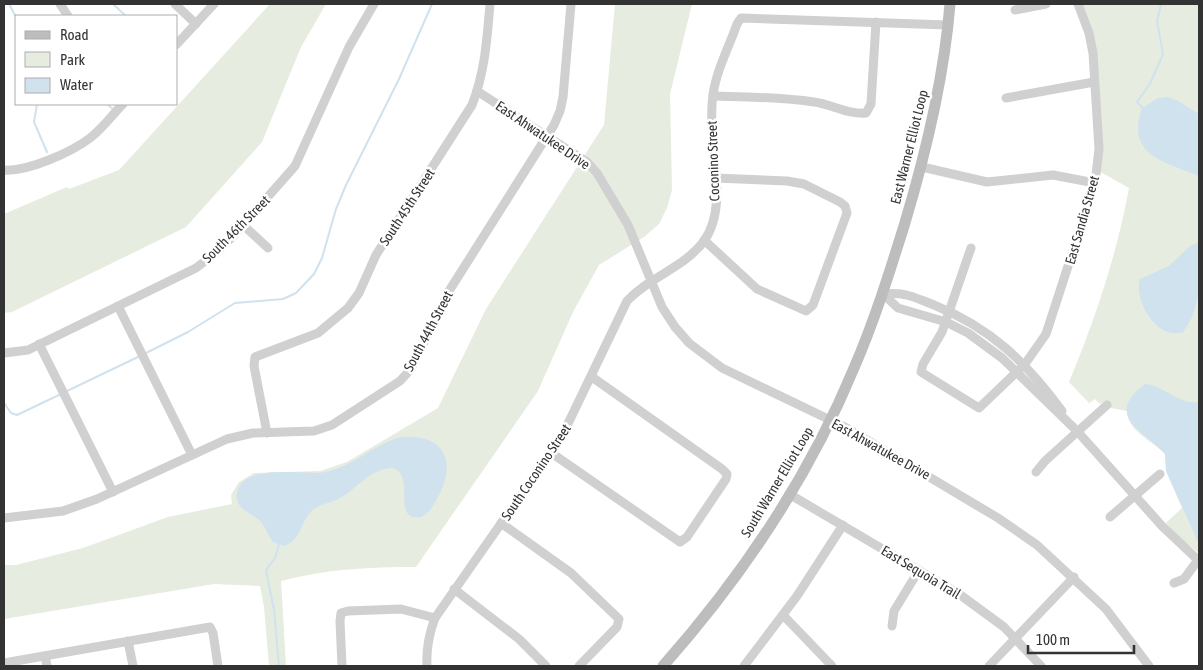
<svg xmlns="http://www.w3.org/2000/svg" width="1203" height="670" viewBox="0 0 1203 670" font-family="'Asap Condensed',sans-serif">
	<rect width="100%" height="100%" fill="#fff"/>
	<g fill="#e6ecdf">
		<polygon points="270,4 326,4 301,47 262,142 186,227 12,312 4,313 4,214 67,187 69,189 119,170"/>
		<path d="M615 4H692L670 94 672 190 667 208 659 224 644 237 599 265 573 312 538 391 416 567C370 567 326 569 281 581L286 666H269L264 607 260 586 214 584 4 619V565H16L83 548 168 517 232 504 231 495 239 482 254 473 320 471 347 462 438 408 486 309 604 125Z"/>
		<path d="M1078 4H1199V553L1179 538 1166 523 1182 508 1166 471 1165 454C1153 441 1127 431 1127 411L1111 408 1105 401 1100 404 1095 399 1089 403 1069 382C1095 320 1117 254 1129 188L1097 170 1093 53Z"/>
	</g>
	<g fill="#cfe2ee">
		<path d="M1168 97 1176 100 1199 114V176C1167 162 1125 157 1142 108L1158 98Z"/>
		<path d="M1199 242C1199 273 1203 307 1183 332 1157 341 1133 300 1140 279L1169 266 1190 246Z"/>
		<path d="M1145 384C1163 385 1181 406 1199 402V544L1166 471 1165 454C1143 430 1103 416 1145 384Z"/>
		<path d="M401 437C441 434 457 457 440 493 435 502 431 512 421 517 390 522 417 474 392 468 366 470 357 490 338 499 329 504 317 504 310 513 300 524 301 540 284 546L273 542C268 535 266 528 261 522 255 515 245 513 240 506 237 502 236 496 237 492 245 462 303 476 325 472 353 467 374 444 401 437Z"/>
	</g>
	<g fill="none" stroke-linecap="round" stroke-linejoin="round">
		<g stroke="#cfe2ee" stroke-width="2">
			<polyline points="9,4 16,17"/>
			<polyline points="113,4 126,16"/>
			<polyline points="37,104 34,122 47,152"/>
			<polyline points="107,104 114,110"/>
			<polyline points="1144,109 1137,102 1150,84 1163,54 1157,21 1161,4"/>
			<polyline points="144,354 188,332 235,303 283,299 296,293 314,274 322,258 336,209 346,185 399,79 432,4"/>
			<polyline points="65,392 140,356"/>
			<polyline points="4,403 11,413 17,415 61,394"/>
			<polyline points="279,545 275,558 266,570 274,610 279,666"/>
		</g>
		<g stroke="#d0d0d0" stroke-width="9">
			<polyline points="60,4 68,16"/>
			<polyline points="175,4 196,24"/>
			<polyline points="1015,10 1046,4"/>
			<polyline points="176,45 214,4"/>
			<polyline points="477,91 587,162 597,173 628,225 662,307 675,327 689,343 722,368 847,428 998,518 1037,545 1106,609 1149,666"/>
			<path d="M713 96C746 97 780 97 814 102 831 104 849 115 866 113L871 104 876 22"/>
			<polyline points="1006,98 1094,82"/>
			<polyline points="922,167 987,182 1053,175 1095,183"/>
			<path d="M4 170C27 172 72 152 90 138 103 128 112 115 123 104"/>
			<polyline points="243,225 268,248"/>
			<polyline points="704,240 757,289 806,311 813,305 847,213 845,206 840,202 804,184 787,181 715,178"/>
			<polyline points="971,248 942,332 923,364 921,372 979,408 1025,364 1046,334 1095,183 1099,149 1093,53 1089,33 1078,4"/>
			<polyline points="883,294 898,308 946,322 968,333 1002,358 1077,431 1162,526 1199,561"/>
			<path d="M883 294C907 292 913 297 934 305 991 328 1026 362 1062 411"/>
			<polyline points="118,306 192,455"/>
			<polyline points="39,344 113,492"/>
			<polyline points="4,353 28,350 196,268 217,252 236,233 295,166 349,47 374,4"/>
			<path d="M267 433 254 366 255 357 318 333 348 308 359 293 376 255 472 105C485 72 487 39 490 4"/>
			<polyline points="550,452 680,542 687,537 726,479 727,474 722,469 592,377"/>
			<polyline points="1036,472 1045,461 1107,405"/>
			<polyline points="789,494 959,594 1004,627 1041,666"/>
			<polyline points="1110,517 1160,474"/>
			<polyline points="4,518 63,511 97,499 227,439 253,433 314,431 332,425 400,381 411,369 449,291 554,125 560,111 563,97 571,4"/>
			<polyline points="501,523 571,573 619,619 617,627 579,666"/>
			<polyline points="1174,583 1184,579 1198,560"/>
			<polyline points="454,589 519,639 546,666"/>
			<polyline points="783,615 832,666"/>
			<polyline points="892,626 894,611 919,570"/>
			<polyline points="128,641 133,666"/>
			<polyline points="45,656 47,666"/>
			<polyline points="4,663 210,627 213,633 218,666"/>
			<polyline points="342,666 340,621 341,613 348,611 401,609 435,618"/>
			<path d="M427 666C426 649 429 634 435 618L562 436 627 301C649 277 684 268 704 241 731 204 706 139 713 95 716 71 729 47 737 24L741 18 948 25"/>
			<polyline points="744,666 797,596 843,525"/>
			<polyline points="989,666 1074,577"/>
		</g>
		<path stroke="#bdbdbd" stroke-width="11" d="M663 666C741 578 809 477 854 368 874 322 889 274 904 226 926 153 944 79 950 4"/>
	</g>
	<g text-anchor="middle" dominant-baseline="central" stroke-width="5" stroke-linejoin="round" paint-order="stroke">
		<g font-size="14" fill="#333" stroke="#fff">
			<text transform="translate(543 135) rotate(34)">East Ahwatukee Drive</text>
			<text transform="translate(909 147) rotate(-76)">East Warner Elliot Loop</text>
			<text transform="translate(713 161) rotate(-92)">Coconino Street</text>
			<text transform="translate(407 207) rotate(-57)">South 45th Street</text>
			<text transform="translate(1082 220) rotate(-74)">East Sandia Street</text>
			<text transform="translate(236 229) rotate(-45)">South 46th Street</text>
			<text transform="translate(428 331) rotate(-62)">South 44th Street</text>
			<text transform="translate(881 449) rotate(29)">East Ahwatukee Drive</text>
			<text transform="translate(536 472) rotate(-56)">South Coconino Street</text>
			<text transform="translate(777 482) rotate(-59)">South Warner Elliot Loop</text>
			<text transform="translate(921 572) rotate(31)">East Sequoia Trail</text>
		</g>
	</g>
	<rect width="1203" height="670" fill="none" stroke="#333333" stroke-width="10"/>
	<rect x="15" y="15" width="162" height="90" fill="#ffffff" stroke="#adadad"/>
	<rect x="25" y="31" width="25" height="8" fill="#bdbdbd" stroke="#adadad"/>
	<text x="60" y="40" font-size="15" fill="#333333">Road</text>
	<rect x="25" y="52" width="25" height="15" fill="#e6ecdf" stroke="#adadad"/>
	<text x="60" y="65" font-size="15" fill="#333333">Park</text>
	<rect x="25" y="78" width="25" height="15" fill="#cfe2ee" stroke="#adadad"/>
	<text x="60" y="90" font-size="15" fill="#333333">Water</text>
	<path d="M1028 645v8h106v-8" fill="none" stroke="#333333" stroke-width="2.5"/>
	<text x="1036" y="645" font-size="15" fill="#333333" stroke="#ffffff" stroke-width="4" paint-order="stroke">100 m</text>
</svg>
